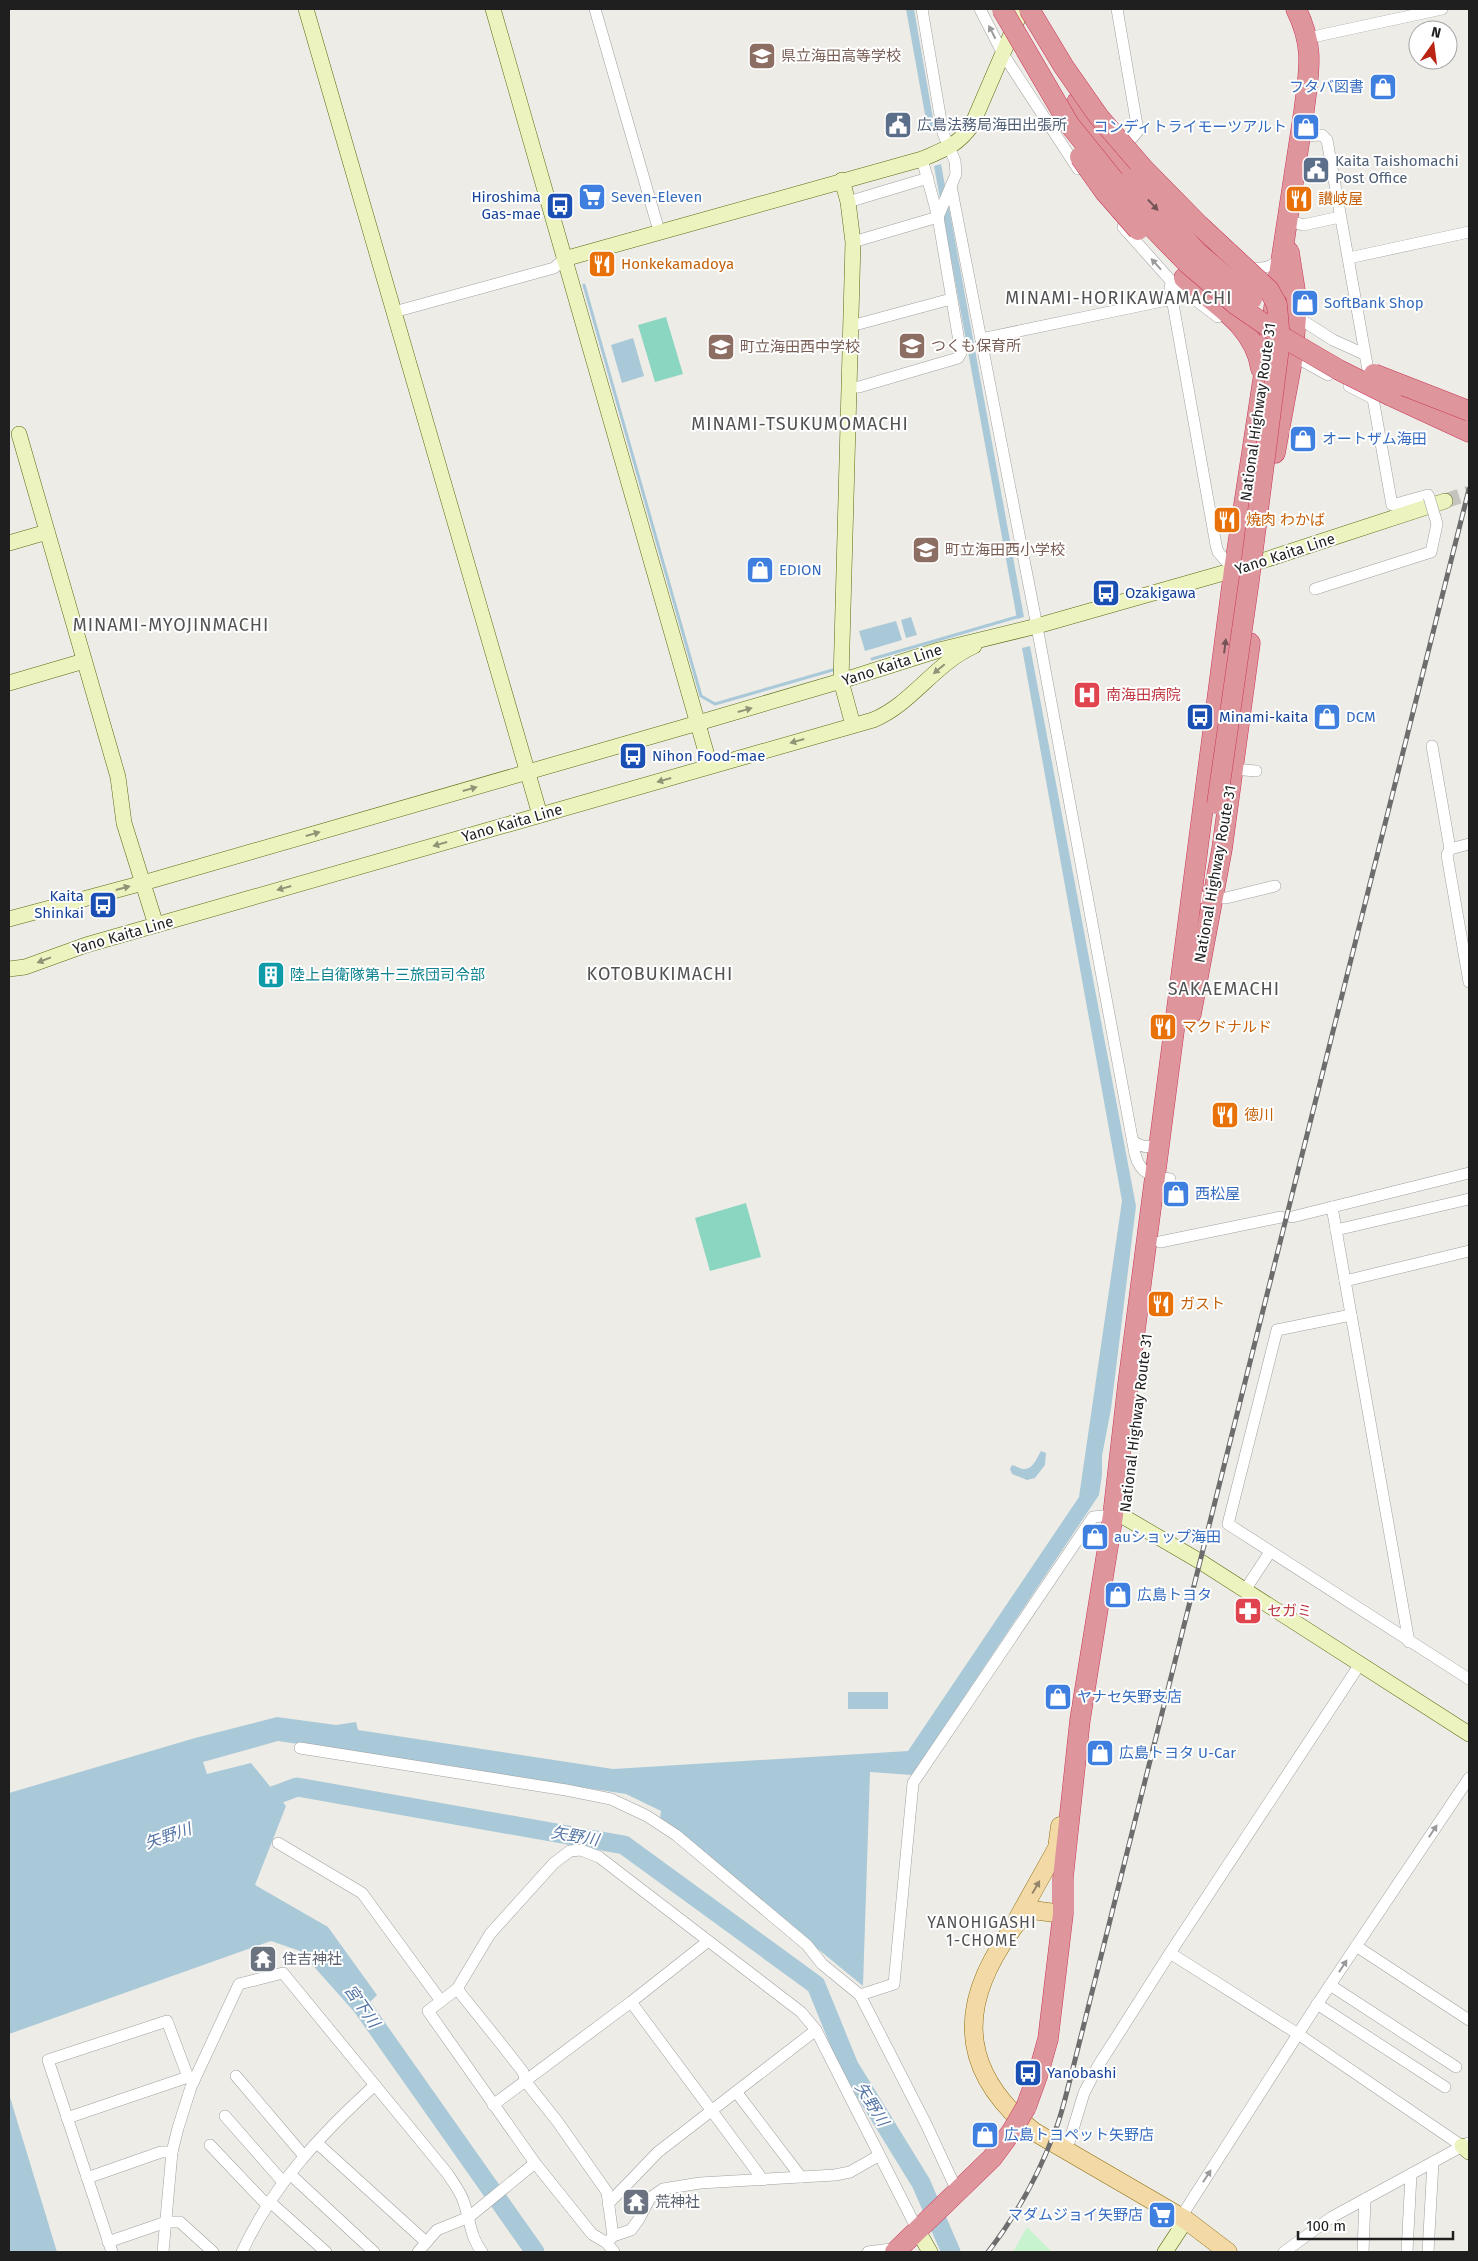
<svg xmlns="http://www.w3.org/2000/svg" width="1478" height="2261" viewBox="0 0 1478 2261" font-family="'Fira Sans','Noto Sans JP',sans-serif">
	<rect width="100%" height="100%" fill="#eeece6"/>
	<polygon fill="#c7f4cf" points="1027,2227 1052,2252 1013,2252"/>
	<g fill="#8bd6c0">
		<polygon points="666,317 683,374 655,382 638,325"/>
		<polygon points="746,1203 761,1257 710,1271 695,1218"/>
	</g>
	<g fill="#aac9d8">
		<polygon points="906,9 914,9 935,130 928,131"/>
		<polygon points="941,164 1024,617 1017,619 934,166"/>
		<polygon points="633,338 644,376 622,383 611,345"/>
		<polygon points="911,617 917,635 906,638 901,620"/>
		<polygon points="896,621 902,640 865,651 859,631"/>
		<polygon points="1030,646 1136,1206 1111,1409 1102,1456 1102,1475 1099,1495 912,1775 870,1772 863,1986 660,1819 661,1811 626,1794 278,1741 203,1762 207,1774 251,1763 286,1806 255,1885 328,1927 377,1995 357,2015 300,1951 271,1941 9,2034 9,1793 195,1738 277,1717 336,1725 356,1722 358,1730 613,1769 908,1751 1079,1497 1122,1201 1022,648"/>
		<path d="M1041 1451 1046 1453 1045 1465 1035 1478 1027 1480 1012 1474 1010 1469 1012 1465C1017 1466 1019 1469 1024 1469 1034 1469 1037 1457 1041 1451Z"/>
		<rect x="848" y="1692" width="40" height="17"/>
		<polygon points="9,2094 57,2252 9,2252"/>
	</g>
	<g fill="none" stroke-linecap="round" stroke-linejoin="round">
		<g stroke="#aac9d8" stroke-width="3">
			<polyline points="584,285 701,696 715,704 836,669"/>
			<polyline points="872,659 1020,616"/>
		</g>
		<g stroke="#aac9d8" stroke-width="19">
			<polyline points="251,1804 297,1787 624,1845 816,1985 849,2066 921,2183 951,2252"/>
			<polyline points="349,1988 535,2252"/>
		</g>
		<polyline stroke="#c5c3be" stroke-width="15" stroke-dasharray="15 8" stroke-linecap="butt" points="1445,501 1469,493"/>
		<g stroke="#a0a0a0" stroke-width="12">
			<g id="street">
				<polyline points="595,9 659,231"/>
				<path d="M922 9 943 133 955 161 956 174 951 186 1035 616 1135 1154C1140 1174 1151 1176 1170 1179"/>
				<polyline points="980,9 1003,54 1078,169"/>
				<polyline points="1117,9 1138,131 1127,144"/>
				<polyline points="1308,38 1442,9"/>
				<polyline points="1301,136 1322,135 1327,140 1392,505 1428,495 1429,497"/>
				<polyline points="848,202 928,178"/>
				<polyline points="1288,220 1303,225 1340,217"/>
				<polyline points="1123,227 1172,282 1218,317"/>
				<polyline points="853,242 938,217 951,186"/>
				<polyline points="1349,258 1469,232"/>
				<path d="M1247 267C1261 270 1272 268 1282 257"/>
				<polyline points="1172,282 1170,287 1216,545 1218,552 1234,570"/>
				<polyline points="394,312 554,268 564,259"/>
				<polyline points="1294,315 1333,340 1364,354"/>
				<polyline points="851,326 951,299"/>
				<polyline points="981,339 1172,299"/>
				<polyline points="1290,354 1328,375"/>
				<polyline points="1349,386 1374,399"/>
				<polyline points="849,387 859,387 958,358 961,353 938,217 922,159"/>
				<polyline points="1315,589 1431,552 1437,524 1435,517"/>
				<polyline points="1432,746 1450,849"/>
				<polyline points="1233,769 1256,771"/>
				<polyline points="1469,844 1450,849 1447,855 1469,982"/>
				<polyline points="1193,897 1226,898 1275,886"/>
				<path d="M1133 1141C1142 1148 1151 1149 1161 1142"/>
				<polyline points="1332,1207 1409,1642"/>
				<polyline points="1292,1217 1469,1173"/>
				<polyline points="1336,1230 1469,1199"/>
				<polyline points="1160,1242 1281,1217"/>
				<polyline points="1345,1281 1469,1251"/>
				<polyline points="1351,1315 1277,1330 1228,1524 1469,1679"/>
				<polyline points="1245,1590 1270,1552"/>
				<polyline points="300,1748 566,1790 611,1799 647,1816 676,1835 807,1945 822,1964 860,1995 926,2124 958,2193"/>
				<polyline points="278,1843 362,1893 441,2001"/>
				<polyline points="1356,1946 1469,2020"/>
				<polyline points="1170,1953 1298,2034 1462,2146"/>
				<polyline points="1330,1985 1456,2067"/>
				<polyline points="457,1989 502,2045 523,2072 526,2082 557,2121 607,2192 613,2236 607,2243"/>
				<polyline points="860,1995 894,1984 913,1783 1093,1517 1113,1515"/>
				<polyline points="631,2002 763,2180"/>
				<polyline points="1317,2004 1445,2087"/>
				<polyline points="236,2076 304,2156"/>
				<polyline points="737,2093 801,2177"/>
				<polyline points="493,2105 631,2002 707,1942"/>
				<polyline points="225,2116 283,2182"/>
				<polyline points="67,2118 188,2077"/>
				<polyline points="317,2143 426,2242"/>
				<polyline points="210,2145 267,2205"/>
				<polyline points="1067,2149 1084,2093 1098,2066 1170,1953 1360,1664"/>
				<polyline points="290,2174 374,2252"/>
				<polyline points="87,2178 161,2152 172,2152"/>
				<polyline points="269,2201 326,2252"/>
				<polyline points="608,2204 658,2152 816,2030"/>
				<polyline points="1181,2217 1316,2006 1469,1778"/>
				<polyline points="613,2236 631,2230 639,2219 650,2198 663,2189 700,2183 835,2175 850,2172 878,2156"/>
				<polyline points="108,2242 166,2222 180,2222 213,2252"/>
				<polyline points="112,2252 48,2060 167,2021 188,2077 194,2081"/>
				<path d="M163 2252 172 2152 178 2128 191 2087 239 1984 283 1973 447 2173C452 2181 460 2191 463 2200 470 2218 470 2237 482 2252"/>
				<path d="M242 2252C272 2186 322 2133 375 2085"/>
				<polyline points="418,2252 437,2230 469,2217 535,2163"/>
				<polyline points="614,2252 607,2243 592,2234 535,2163 428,2011 457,1989 490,1934 554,1863 570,1851 581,1850 599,1857 801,2012 816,2030 918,2231"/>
				<polyline points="868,2252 899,2248"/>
				<polyline points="1284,2252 1332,2217 1468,2143"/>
				<polyline points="1363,2252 1365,2199"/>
				<polyline points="1407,2252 1411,2174"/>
				<polyline points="1428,2252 1433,2162"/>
			</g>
		</g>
		<g stroke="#596c10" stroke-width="16">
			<g id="secondary">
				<polyline points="306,9 540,815"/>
				<polyline points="493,9 710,766"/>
				<polyline points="842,180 848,202 853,242 841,681 853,725"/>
				<path d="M564 259 922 159C945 149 957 146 972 125L1022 9"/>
				<polyline points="19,434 118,777 124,823 156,925"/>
				<polyline points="9,543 47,532"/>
				<polyline points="9,683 84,661"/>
				<polyline points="9,919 143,883 698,723 841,681 939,650 1037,626 1234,570 1445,501"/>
				<path d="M9 969 25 967 86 945 873 720C912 704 935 663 974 646"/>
				<polyline points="1113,1515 1124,1517 1201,1562 1469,1734"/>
				<polyline points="1462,2146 1469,2152"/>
				<polyline points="918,2231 930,2252"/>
				<polyline points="1165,2252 1186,2220"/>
			</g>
		</g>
		<g stroke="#8b6e0e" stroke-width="19">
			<g id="primary">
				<path d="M1063 1914 1032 1910 1023 1915C961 1992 950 2064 1033 2131L1186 2220 1228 2252"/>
				<polyline points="1018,1918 1057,1848 1060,1826"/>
			</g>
		</g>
		<g stroke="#ca365a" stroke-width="21">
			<g id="highway">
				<polyline points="1077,102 1122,168"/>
				<path d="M1184 278C1215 304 1255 326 1261 369"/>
				<polyline points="1391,396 1469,432"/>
				<polyline points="1275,453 1293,356 1297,303 1289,252"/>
				<polyline points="1191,1014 1222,849 1250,643"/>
				<path d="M1026 2107 1039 2071 1048 2039 1063 1914V1878L1080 1720 1113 1515 1128 1384 1234 570 1304 111C1309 71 1315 47 1296 9"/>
				<polyline points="895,2252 992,2158 1012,2131"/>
			</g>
		</g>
		<use href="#street" stroke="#fff" stroke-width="11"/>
		<use href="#secondary" stroke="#ecf3bf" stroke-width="15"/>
		<use href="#primary" stroke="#f3d9a6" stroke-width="18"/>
		<use href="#highway" stroke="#de959b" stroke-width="20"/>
		<g stroke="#6d6d6d" stroke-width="5">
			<path id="rail" d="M988 2252C1016 2216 1039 2174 1055 2131 1062 2114 1066 2094 1071 2076L1469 489"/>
		</g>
		<use href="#rail" stroke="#fff" stroke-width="3" stroke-dasharray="9" stroke-linecap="butt"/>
		<g stroke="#a0a0a0" stroke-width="12" stroke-linecap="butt">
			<polyline id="street-bridge" points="1429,497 1435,517"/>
		</g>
		<g stroke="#ca365a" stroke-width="21" stroke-linecap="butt">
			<g id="highway-bridge">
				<polyline points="1002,9 1069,124 1151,226 1188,264 1235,304 1286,339 1339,370 1391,396"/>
				<polyline points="1029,9 1064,67 1099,117 1144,169 1199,225 1269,290 1277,305 1280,340 1249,581 1217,804"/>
				<polyline points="1080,157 1104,191 1138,230"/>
				<polyline points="1131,179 1197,252 1252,299"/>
				<polyline points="1374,374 1469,411"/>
				<polyline points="1012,2131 1026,2107"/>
			</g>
		</g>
		<use href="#street-bridge" stroke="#fff" stroke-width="11"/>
		<use href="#highway-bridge" stroke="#de959b" stroke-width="20"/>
	</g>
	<defs><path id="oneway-solid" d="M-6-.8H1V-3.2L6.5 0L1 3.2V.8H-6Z" transform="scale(1.25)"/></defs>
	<g fill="#9a9a9a">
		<use href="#oneway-solid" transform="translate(992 32) rotate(-117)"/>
		<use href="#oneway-solid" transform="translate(1156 264) rotate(-132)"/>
		<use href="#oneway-solid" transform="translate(1433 1831) rotate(-56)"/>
		<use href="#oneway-solid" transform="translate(1343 1966) rotate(-57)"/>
		<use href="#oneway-solid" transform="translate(1207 2176) rotate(-57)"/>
	</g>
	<g fill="#755457">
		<use href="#oneway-solid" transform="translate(1153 205) rotate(47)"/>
		<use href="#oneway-solid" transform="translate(1225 646) rotate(-83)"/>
	</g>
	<g fill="#909477">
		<use href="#oneway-solid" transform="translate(939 669) rotate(140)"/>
		<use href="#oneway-solid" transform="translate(745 710) rotate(-16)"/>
		<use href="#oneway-solid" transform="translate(797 741) rotate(164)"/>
		<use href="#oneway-solid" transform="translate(664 780) rotate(164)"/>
		<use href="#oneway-solid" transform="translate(470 789) rotate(-16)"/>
		<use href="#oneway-solid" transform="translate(313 834) rotate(-16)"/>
		<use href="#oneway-solid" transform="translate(440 844) rotate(164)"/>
		<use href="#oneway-solid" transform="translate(123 888) rotate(-15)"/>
		<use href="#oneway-solid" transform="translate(284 888) rotate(164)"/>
		<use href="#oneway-solid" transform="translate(44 960) rotate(159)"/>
	</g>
	<use fill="#948569" href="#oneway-solid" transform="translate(1036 1887) rotate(-60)"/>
	<defs>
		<g id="school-square" transform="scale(1.4375)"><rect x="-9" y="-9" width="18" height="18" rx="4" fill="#8d6e63" stroke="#fff"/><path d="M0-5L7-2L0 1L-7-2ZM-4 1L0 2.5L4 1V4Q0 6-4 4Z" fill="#fff"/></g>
		<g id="shop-square" transform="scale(1.4375)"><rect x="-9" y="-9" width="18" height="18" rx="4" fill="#3f7fe0" stroke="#fff"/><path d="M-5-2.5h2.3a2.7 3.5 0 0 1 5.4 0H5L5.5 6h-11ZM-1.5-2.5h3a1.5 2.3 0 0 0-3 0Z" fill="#fff"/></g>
		<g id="civic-square" transform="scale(1.4375)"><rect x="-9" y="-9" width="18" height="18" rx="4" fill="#5c6f8a" stroke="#fff"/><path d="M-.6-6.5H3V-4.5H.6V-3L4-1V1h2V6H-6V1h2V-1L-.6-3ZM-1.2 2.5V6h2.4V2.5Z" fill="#fff"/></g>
		<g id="supermarket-square" transform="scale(1.4375)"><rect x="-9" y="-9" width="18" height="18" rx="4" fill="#3f7fe0" stroke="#fff"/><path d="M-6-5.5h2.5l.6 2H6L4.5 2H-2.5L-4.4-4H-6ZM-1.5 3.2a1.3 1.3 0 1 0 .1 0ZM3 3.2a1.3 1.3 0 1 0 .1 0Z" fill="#fff"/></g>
		<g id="restaurant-square" transform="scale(1.4375)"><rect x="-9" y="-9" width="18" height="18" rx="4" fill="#e8710a" stroke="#fff"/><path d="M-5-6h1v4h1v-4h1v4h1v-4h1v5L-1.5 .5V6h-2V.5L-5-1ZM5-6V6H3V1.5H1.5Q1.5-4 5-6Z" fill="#fff"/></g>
		<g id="bus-square" transform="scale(1.4375)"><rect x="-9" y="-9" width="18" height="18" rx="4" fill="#1a4fb4" stroke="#fff"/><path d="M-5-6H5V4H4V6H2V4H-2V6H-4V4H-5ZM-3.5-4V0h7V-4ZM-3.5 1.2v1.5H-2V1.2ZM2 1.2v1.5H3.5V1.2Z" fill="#fff"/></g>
		<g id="hospital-square" transform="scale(1.4375)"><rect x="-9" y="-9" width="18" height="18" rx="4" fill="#e0444e" stroke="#fff"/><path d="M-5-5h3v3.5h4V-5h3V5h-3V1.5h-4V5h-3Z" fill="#fff"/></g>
		<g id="building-square" transform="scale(1.4375)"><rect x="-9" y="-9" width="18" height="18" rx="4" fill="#0f9aa8" stroke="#fff"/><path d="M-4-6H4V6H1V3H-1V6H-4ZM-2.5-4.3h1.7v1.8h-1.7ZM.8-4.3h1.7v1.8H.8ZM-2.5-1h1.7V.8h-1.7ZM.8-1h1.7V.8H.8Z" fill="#fff"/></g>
		<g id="pharmacy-square" transform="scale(1.4375)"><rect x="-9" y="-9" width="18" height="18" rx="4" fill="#e0444e" stroke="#fff"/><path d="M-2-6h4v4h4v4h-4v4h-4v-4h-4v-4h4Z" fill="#fff"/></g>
		<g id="temple-square" transform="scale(1.4375)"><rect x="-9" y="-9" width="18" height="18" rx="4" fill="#6b7280" stroke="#fff"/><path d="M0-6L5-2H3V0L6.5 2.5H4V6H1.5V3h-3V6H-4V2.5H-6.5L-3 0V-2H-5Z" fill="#fff"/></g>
	</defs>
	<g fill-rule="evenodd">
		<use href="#school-square" x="762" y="56"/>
		<use href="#shop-square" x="1383" y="87"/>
		<use href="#civic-square" x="898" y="125"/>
		<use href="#shop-square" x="1306" y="127"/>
		<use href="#civic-square" x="1316" y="170"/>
		<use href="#supermarket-square" x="592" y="197"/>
		<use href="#restaurant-square" x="1299" y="199"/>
		<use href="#bus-square" x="560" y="206"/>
		<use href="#restaurant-square" x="602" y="264"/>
		<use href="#shop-square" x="1305" y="303"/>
		<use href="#school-square" x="912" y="346"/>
		<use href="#school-square" x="721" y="347"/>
		<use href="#shop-square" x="1303" y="439"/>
		<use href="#restaurant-square" x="1227" y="520"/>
		<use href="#school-square" x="926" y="550"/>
		<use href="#shop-square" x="760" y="570"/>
		<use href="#bus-square" x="1106" y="593"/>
		<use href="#hospital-square" x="1087" y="695"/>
		<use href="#bus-square" x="1200" y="717"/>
		<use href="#shop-square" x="1327" y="717"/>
		<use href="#bus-square" x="633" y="756"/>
		<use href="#bus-square" x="103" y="905"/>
		<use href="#building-square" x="271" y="975"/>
		<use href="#restaurant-square" x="1163" y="1027"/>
		<use href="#restaurant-square" x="1225" y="1115"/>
		<use href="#shop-square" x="1176" y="1194"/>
		<use href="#restaurant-square" x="1161" y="1304"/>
		<use href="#shop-square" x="1095" y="1537"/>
		<use href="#shop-square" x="1118" y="1595"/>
		<use href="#pharmacy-square" x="1248" y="1611"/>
		<use href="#shop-square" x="1058" y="1697"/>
		<use href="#shop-square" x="1100" y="1753"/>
		<use href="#temple-square" x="263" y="1959"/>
		<use href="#bus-square" x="1028" y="2073"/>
		<use href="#shop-square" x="985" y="2135"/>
		<use href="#temple-square" x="636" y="2202"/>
		<use href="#supermarket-square" x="1162" y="2215"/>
	</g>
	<g text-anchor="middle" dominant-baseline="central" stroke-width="4" stroke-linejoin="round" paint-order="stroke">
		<g font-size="15" fill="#785e54" stroke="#fff" text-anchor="start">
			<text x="781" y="56">県立海田高等学校</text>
			<text x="931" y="346">つくも保育所</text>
			<text x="740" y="347">町立海田西中学校</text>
			<text x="945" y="550">町立海田西小学校</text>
		</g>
		<g font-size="15" fill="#366cbe" stroke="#fff" text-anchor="start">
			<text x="1364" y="87" text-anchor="end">フタバ図書</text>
			<text x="1287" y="127" text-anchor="end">コンディトライモーツアルト</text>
			<text x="611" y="197">Seven-Eleven</text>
			<text x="1324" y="303">SoftBank Shop</text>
			<text x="1322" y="439">オートザム海田</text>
			<text x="779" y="570">EDION</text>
			<text x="1346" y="717">DCM</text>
			<text x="1195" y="1194">西松屋</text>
			<text x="1114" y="1537">auショップ海田</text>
			<text x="1137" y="1595">広島トヨタ</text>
			<text x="1077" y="1697">ヤナセ矢野支店</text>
			<text x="1119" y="1753">広島トヨタ U-Car</text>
			<text x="1004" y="2135">広島トヨペット矢野店</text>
			<text x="1143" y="2215" text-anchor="end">マダムジョイ矢野店</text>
		</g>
		<g font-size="15" fill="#4e5e75" stroke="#fff" text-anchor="start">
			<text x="917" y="125">広島法務局海田出張所</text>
			<text x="1335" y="161">Kaita Taishomachi<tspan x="1335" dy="17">Post Office</tspan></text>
		</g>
		<g font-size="15" fill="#164399" stroke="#fff" text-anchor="start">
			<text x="541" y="197" text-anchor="end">Hiroshima<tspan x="541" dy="17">Gas-mae</tspan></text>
			<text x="1125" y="593">Ozakigawa</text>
			<text x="1219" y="717">Minami-kaita</text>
			<text x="652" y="756">Nihon Food-mae</text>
			<text x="84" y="896" text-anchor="end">Kaita<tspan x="84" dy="17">Shinkai</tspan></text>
			<text x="1047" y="2073">Yanobashi</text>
		</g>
		<g font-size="15" fill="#c56008" stroke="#fff" text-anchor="start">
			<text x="1318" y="199">讃岐屋</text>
			<text x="621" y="264">Honkekamadoya</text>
			<text x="1246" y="520">焼肉 わかば</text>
			<text x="1182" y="1027">マクドナルド</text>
			<text x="1244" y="1115">徳川</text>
			<text x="1180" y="1304">ガスト</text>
		</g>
		<g font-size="15" fill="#1f1f1f" stroke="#fff">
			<text transform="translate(1258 412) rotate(-82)">National Highway Route 31</text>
			<text transform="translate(1285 554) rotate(-18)">Yano Kaita Line</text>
			<text transform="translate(892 665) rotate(-18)">Yano Kaita Line</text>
			<text transform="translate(512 823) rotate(-16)">Yano Kaita Line</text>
			<text transform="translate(1215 874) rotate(-80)">National Highway Route 31</text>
			<text transform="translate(123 935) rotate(-16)">Yano Kaita Line</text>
			<text transform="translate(1136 1423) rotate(-83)">National Highway Route 31</text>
		</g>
		<g font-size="15" fill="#be3a42" stroke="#fff" text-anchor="start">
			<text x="1106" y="695">南海田病院</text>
			<text x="1267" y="1611">セガミ</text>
		</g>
		<g font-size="15" fill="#0d838f" stroke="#fff" text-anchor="start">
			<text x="290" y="975">陸上自衛隊第十三旅団司令部</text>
		</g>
		<g font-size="15" fill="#5b616d" stroke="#fff" text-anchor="start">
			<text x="282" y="1959">住吉神社</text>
			<text x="655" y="2202">荒神社</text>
		</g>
		<g font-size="16" font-style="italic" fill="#5475a5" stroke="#fff">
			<text transform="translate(168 1836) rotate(-19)">矢野川</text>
			<text transform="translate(575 1836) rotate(10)">矢野川</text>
			<text transform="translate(362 2006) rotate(55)">宮下川</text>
			<text transform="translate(872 2104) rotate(58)">矢野川</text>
		</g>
		<g font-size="16" letter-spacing="1" fill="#525252" stroke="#fff">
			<text x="982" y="1922">YANOHIGASHI<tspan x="982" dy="18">1-CHOME</tspan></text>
		</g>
		<g font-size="18" letter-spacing="1" fill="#525252" stroke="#fff">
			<text x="1119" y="298">MINAMI-HORIKAWAMACHI</text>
			<text x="800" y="424">MINAMI-TSUKUMOMACHI</text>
			<text x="171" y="625">MINAMI-MYOJINMACHI</text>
			<text x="660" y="974">KOTOBUKIMACHI</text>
			<text x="1224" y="989">SAKAEMACHI</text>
		</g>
	</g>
	<rect width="1478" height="2261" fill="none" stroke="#1f1f1f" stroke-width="20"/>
	<g transform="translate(1433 45) rotate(14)"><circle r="24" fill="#ffffff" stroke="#a5a5a5"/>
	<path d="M0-4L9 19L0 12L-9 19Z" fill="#ba2413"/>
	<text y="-8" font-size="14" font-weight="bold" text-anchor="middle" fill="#1f1f1f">N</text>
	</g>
	<path d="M1298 2231v8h155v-8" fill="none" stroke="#1f1f1f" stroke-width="2.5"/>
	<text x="1306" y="2231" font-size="15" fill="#1f1f1f" stroke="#ffffff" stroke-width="4" paint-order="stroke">100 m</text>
</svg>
